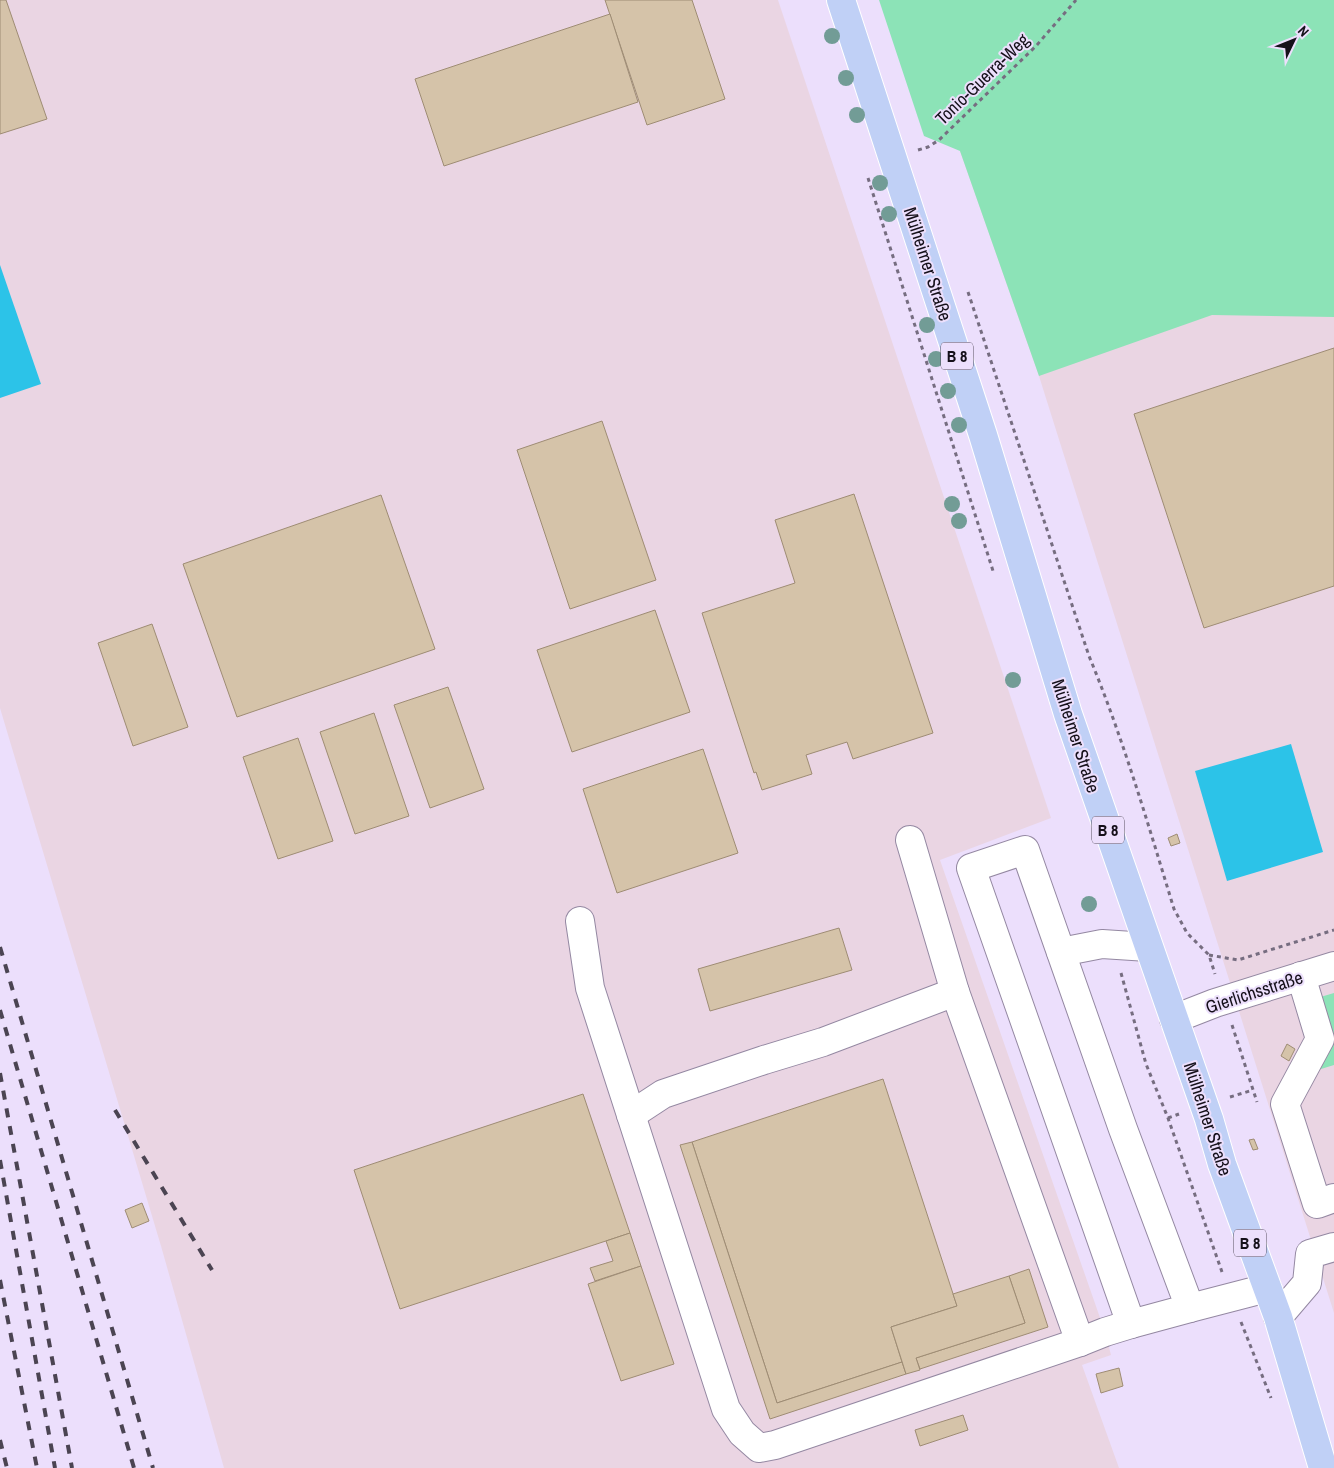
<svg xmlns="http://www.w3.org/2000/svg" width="1334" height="1468" viewBox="0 0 1334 1468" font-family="'Archivo Narrow',sans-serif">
	<rect width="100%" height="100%" fill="#ecdffc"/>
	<g fill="#ead5e3">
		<polygon points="0,0 778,0 1051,818 940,860 1105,1332 1111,1355 1082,1365 1119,1468 224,1468 161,1246 0,708"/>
		<polygon points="960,151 1334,232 1334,1313 1039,376"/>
	</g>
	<g fill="#8ce3b7">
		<polygon points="879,0 1334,0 1334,317 1212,315 1039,376 960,151 924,136"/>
		<polygon points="1334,993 1334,1065 1321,1069 1317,998"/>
	</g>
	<g fill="#2cc3e8">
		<polygon points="0,265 41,384 0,398"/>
		<polygon points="1291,744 1323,852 1227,881 1195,771"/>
	</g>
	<g fill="#d5c3a9" stroke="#9e8c74">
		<polygon points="0,0 6,0 47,119 0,134"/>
		<polygon points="605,0 692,0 725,99 647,125"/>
		<polygon points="610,14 638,102 444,166 415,79"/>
		<polygon points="1334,348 1334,586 1204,628 1134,414"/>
		<polygon points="602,421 656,580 570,609 517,450"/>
		<polygon points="854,494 933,733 853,759 847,742 806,755 812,774 762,790 756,772 754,773 702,613 795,583 775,520"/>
		<polygon points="381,495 435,649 237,717 183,564"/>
		<polygon points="655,610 690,712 572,752 537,650"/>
		<polygon points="152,624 188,727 133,746 98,643"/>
		<polygon points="448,687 484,789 430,808 394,705"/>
		<polygon points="374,713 409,816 355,834 320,732"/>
		<polygon points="298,738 333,841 278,859 243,757"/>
		<polygon points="703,749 738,853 617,893 583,789"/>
		<polygon points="1177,834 1180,843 1171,846 1168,838"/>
		<polygon points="839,928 852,970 710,1011 698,969"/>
		<polygon points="1287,1044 1295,1049 1289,1061 1281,1056"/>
		<polygon points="883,1079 957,1306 891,1327 902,1362 777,1403 692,1142"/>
		<polygon points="583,1094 630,1233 400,1309 354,1170"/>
		<polygon points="1254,1139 1258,1149 1253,1150 1249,1140"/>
		<polygon points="692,1142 777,1403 902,1362 906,1374 770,1419 680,1145"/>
		<polygon points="142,1203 149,1221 132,1228 125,1210"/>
		<polygon points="630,1233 641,1266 595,1281 590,1268 613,1261 606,1241"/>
		<polygon points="641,1266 674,1364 621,1381 588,1284"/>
		<polygon points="1029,1269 1048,1327 920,1369 916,1358 1025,1323 1009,1276"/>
		<polygon points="1009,1276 1025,1323 916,1358 920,1370 906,1374 891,1327 957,1306 953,1294"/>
		<polygon points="1119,1368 1123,1386 1101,1393 1096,1374"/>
		<polygon points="963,1415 968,1430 920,1446 915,1430"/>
	</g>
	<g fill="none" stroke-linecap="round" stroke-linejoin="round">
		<g stroke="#9488a2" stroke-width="30">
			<g id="minor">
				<polyline points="910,840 955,992 1080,1342"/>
				<polygon points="1025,850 1123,1129 1190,1308 1131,1324 971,868"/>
				<polyline points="580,921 590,988 726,1409 742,1433 759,1448 775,1445 1080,1342 1105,1332 1131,1324"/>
				<polyline points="1061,952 1102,944 1148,947"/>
				<polyline points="1301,976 1320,1039 1285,1104 1317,1204 1334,1198"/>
				<polyline points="1174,1019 1215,1003 1334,966"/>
				<polyline points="631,1115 663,1094 764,1060 823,1042 955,992"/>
				<polyline points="1190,1308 1267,1288"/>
				<polyline points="1278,1317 1307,1283 1310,1254 1334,1247"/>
			</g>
		</g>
		<g stroke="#fff" stroke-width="30">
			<polyline id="major" points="841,0 983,435 1068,714 1209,1119 1222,1164 1278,1317 1323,1468"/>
		</g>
		<g stroke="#766d80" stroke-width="3" stroke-dasharray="4 4" stroke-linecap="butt">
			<polyline points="918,150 928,147 939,140 1036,46 1076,0"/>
			<polyline points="868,178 994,574"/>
			<path d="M968 292 1089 656C1123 738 1148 824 1174 909L1187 933 1209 955 1215 974"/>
			<polyline points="1209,955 1238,960 1334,930"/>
			<polyline points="1121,973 1146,1064 1168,1118 1222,1272"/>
			<polyline points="1232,1025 1257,1102"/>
			<polyline points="1230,1097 1253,1090"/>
			<polyline points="1168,1118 1179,1114"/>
			<polyline points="1241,1322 1271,1398"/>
		</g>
		<use href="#minor" stroke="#fff" stroke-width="28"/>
		<use href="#major" stroke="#c0d0f6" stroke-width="28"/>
		<g stroke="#4b4452" stroke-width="4" stroke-dasharray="9 9" stroke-linecap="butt">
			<polyline points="0,947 153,1468"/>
			<polyline points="0,1010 134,1468"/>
			<polyline points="0,1073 72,1468"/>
			<polyline points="115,1110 212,1270"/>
			<polyline points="0,1160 55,1468"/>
			<polyline points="0,1280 37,1468"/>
			<polyline points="0,1440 7,1468"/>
		</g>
	</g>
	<g fill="#729c96">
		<circle cx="832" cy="36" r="8"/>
		<circle cx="846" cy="78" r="8"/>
		<circle cx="857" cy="115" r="8"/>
		<circle cx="880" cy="183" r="8"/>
		<circle cx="889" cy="214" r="8"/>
		<circle cx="927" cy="325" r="8"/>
		<circle cx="936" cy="359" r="8"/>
		<circle cx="948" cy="391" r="8"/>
		<circle cx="959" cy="425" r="8"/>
		<circle cx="952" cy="504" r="8"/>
		<circle cx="959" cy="521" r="8"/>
		<circle cx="1013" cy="680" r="8"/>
		<circle cx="1089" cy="904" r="8"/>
	</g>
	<g text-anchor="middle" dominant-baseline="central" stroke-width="4" stroke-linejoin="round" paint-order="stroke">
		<g fill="#ecdffc" stroke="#564e5e" stroke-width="1">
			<rect x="941" y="342.5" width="32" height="27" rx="4"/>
			<rect x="1092" y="816.5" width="32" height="27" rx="4"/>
			<rect x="1234" y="1229.5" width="32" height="27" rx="4"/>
		</g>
		<g font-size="16" font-weight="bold" fill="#15101a">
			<text x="957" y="356">B 8</text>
			<text x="1108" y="830">B 8</text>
			<text x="1250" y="1243">B 8</text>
		</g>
		<g font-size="18" fill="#15101a" stroke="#ecdffc">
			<text transform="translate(982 79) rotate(-44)">Tonio-Guerra-Weg</text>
			<text transform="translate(928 264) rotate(72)">Mülheimer Straße</text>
			<text transform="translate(1076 736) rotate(72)">Mülheimer Straße</text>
			<text transform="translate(1254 992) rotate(-18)">Gierlichsstraße</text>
			<text transform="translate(1208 1119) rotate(72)">Mülheimer Straße</text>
		</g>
	</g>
	<g transform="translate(1294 40) rotate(47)" stroke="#ecdffc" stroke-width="4" paint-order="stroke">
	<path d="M0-4L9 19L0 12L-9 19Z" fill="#15101a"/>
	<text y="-8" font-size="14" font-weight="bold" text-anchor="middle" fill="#15101a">N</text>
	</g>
</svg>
